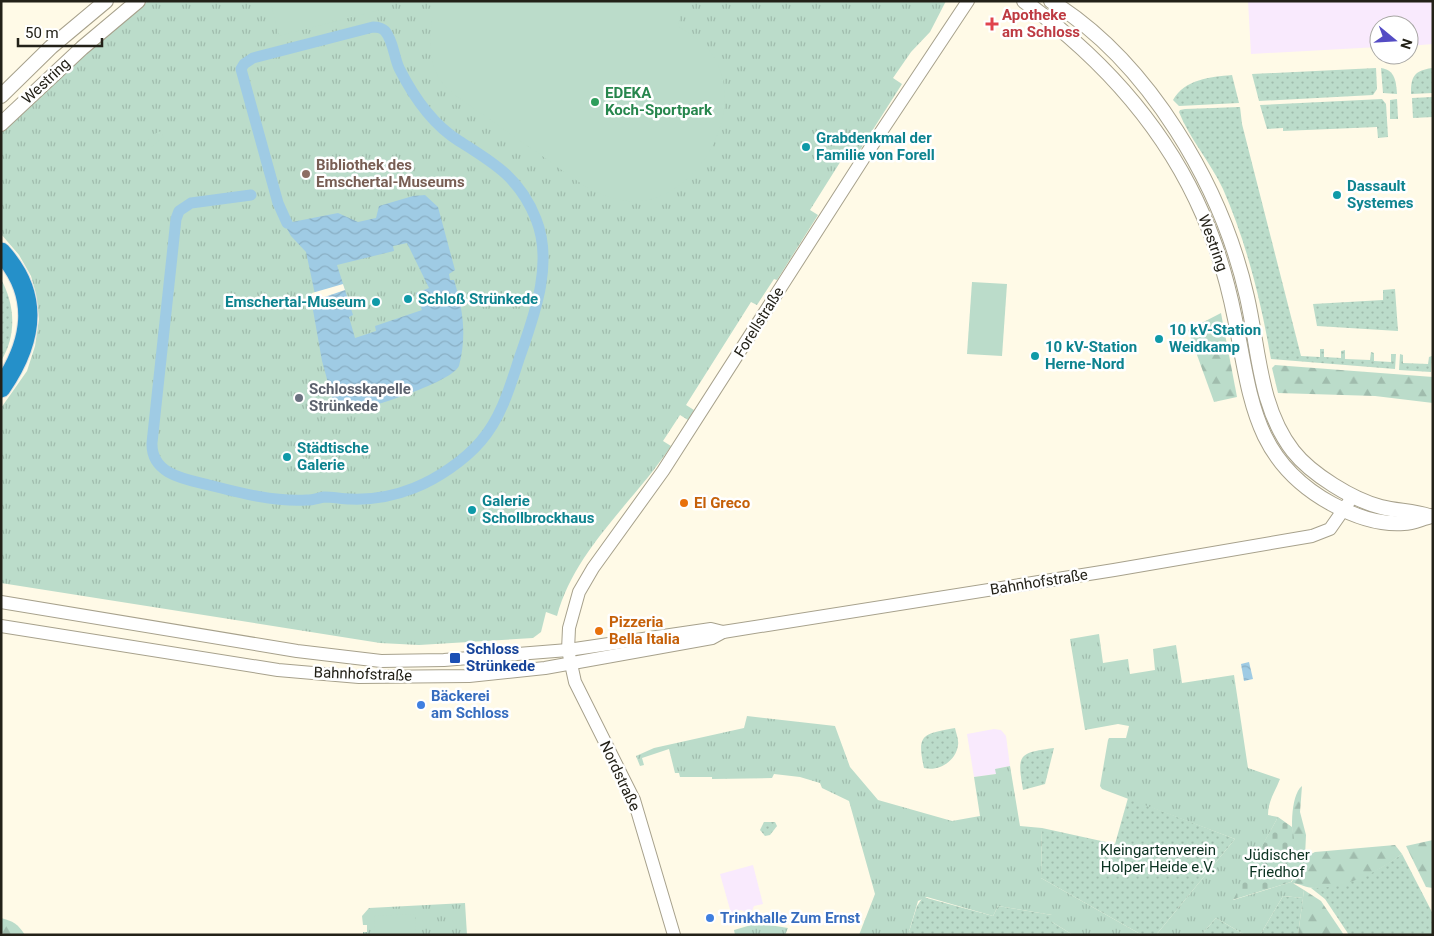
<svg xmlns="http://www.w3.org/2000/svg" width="1434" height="936" viewBox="0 0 1434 936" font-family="Roboto,sans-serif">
	<defs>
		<pattern id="grass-dots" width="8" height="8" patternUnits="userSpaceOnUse" patternTransform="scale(1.25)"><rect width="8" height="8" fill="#bbdcca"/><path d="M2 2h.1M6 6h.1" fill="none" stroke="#a0bcad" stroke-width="1.8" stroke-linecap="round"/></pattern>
		<pattern id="forest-firs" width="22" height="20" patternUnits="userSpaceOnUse" patternTransform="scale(1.25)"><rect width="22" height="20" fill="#bbdcca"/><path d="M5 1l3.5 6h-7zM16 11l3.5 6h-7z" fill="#a0bcad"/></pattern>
		<pattern id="cemetery-stones" width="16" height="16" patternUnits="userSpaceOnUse" patternTransform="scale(1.25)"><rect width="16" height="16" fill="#bbdcca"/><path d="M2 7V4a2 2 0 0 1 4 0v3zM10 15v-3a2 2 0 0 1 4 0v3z" fill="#a0bcad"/></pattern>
		<pattern id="park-tufts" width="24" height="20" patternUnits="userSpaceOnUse" patternTransform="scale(1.25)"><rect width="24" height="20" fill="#bbdcca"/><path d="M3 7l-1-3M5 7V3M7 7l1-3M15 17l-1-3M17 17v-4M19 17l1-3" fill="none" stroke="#a0bcad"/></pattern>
		<pattern id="water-waves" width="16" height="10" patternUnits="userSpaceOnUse" patternTransform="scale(1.25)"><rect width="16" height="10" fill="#9fcbe4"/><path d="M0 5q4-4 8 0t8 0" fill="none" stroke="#89aec3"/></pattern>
	</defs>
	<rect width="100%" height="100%" fill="#fffae7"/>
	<g fill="#f9eafd">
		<polygon points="1248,1 1433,1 1433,44 1409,46 1409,25 1379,25 1379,47 1251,54"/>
		<polygon points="994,729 1001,730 1006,736 1010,766 996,769 996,774 974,777 967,734"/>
		<polygon points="753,865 763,904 754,906 752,911 745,912 741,910 731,913 720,874"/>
	</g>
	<g fill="url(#grass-dots)">
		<path d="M1433 65V93L1411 94C1411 76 1414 71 1432 68Z"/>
		<polygon points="1376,68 1377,89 1373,95 1259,101 1252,74"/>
		<path d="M1381 68C1395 70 1396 81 1397 94L1383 93Z"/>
		<path d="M1232 75 1239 103 1179 106 1173 100C1185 79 1210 77 1232 75Z"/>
		<polygon points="1433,97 1433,117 1413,118 1412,98"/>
		<polygon points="1382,99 1386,104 1388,137 1378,138 1377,127 1283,131 1283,128 1267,129 1260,105"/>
		<polygon points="1397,99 1398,119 1390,119 1390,100"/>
		<path d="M1240 107 1242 124 1301 356 1320 357V349H1324V357L1341 358V351L1345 350V359L1370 360 1371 352 1374 353V361L1391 362V354H1396L1395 369 1271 359C1261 301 1247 244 1223 189 1211 163 1189 138 1179 112L1180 110 1185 109Z"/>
		<path d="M1 279C15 305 17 335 1 361Z"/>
		<polygon points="1395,289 1398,331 1317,326 1313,304 1383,300 1383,290"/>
		<polygon points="1400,354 1403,355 1403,363 1428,364 1429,357 1432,356 1431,372 1399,370"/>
		<path d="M955 728C956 733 959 740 958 745 956 761 939 772 924 768 916 733 924 734 955 728Z"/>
		<path d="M1054 748 1045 784 1023 790C1017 754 1018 753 1054 748Z"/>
		<polygon points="1128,798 1235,839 1156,935 1142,935 1041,878 1042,828 1115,844"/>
		<polygon points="764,822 775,822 777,826 770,835 765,836 760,830"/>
		<path d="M1402 854 1433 914V935H1349L1325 899 1311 888C1344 886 1375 874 1402 854Z"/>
		<polygon points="1283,896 1303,898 1298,935 1260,935"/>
		<polygon points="923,897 993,916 998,906 1052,915 1052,922 1073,935 908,935 917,906"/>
		<polygon points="1216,918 1245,935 1201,935"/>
	</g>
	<g fill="url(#forest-firs)">
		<polygon points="1221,313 1237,397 1214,402 1188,330"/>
		<polygon points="1275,365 1433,377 1433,403 1375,396 1278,393 1272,368"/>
		<path d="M1302 786 1300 812 1306 835 1305 857 1315 852 1395 845 1402 854C1377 873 1346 888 1314 888 1306 888 1299 883 1291 883L1305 858 1296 850C1290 837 1290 795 1302 786Z"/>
		<polygon points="1433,840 1433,888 1426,887 1406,846"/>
		<polygon points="1304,890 1321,901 1344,935 1298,935"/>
		<path d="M1 918C13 921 18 924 25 935H5L1 932Z"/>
	</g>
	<polygon fill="url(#cemetery-stones)" points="1278,817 1292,827 1296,850 1305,858 1291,882 1232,900"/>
	<g fill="url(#park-tufts)">
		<path d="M148 1H946L930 32 911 52 893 78 902 84 858 153 849 148 810 210 818 215 777 280 774 279 757 305 751 302 686 405 694 410 688 420 680 415 663 441 671 446C634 502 575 549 557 616L546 612 541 632 533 638 419 645 380 643 1 583V408L27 371 35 346 39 319 36 294 31 276 19 255 1 234V132L73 64Z"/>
		<path d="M1099 634 1103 663 1128 659 1130 674 1155 670 1153 649 1176 645 1182 683 1234 675 1248 768 1280 779C1275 792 1268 801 1268 815L1278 817 1233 900 1291 882 1304 890 1303 898 1283 896 1260 935H1245L1216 918 1201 935H1156L1235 839 1102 789 1100 786 1108 740 1109 738H1126L1129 726 1118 724 1085 730 1070 639Z"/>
		<polygon points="747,716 835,726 850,767 878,800 952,821 980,816 974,777 996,774 995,769 1010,766 1020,826 1042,828 1041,878 1142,935 1073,935 1052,922 1052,915 998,906 993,916 927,897 918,901 908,935 859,935 875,894 849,801 822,788 820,783 800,777 774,774 772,778 712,779 712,777 680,777 679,773 675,773 669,749 642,758 644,765 640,766 636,756 654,748 744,728"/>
		<polygon points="465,903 467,935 363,935 363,932 367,932 367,925 363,925 362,916 369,908"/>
		<polygon points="758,923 788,928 785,935 735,935 734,930"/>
	</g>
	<g fill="#bbdcca">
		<polygon points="270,1 381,1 383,9 279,36"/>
		<path d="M429 1H666L681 12 678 26C695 37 710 46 718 65 745 123 687 213 621 200 592 195 568 174 545 158 516 138 487 118 458 97 453 93 447 89 443 84 427 65 429 29 435 7L428 5Z"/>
		<polygon points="159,131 164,137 151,147 146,142"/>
		<polygon points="972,282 1007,284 1002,356 967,354"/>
		<polygon points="415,914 416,935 375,935 374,916"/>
	</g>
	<g fill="url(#water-waves)" fill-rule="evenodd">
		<path d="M425 195 438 207 455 270 449 274 450 280H454C463 309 467 336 459 366 451 383 362 411 342 413L335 408 322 361 313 310 316 299 306 252 291 236 286 227 287 223 338 213 358 222 376 218 379 206 413 196ZM407 243 429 288 416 293 422 310 375 326 376 331 355 338 349 317 353 315 337 265 394 251 393 246Z"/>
		<polygon points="1249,662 1253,679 1244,681 1241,664"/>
	</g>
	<polygon fill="#fffae7" points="343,284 345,290 313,301 312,293"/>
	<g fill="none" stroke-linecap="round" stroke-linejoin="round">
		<path stroke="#9fcbe4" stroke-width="11" d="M251 195 191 203 179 211 176 219 152 443C151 474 184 479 209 485 240 493 274 502 307 500 313 500 318 498 324 497 333 497 342 499 350 499 372 500 394 496 414 488 437 479 465 460 481 441 501 418 510 387 519 359 534 316 554 264 536 219 520 178 494 163 459 141 432 124 413 96 399 68 394 57 393 40 385 31 382 28 378 27 373 27L253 58 244 64 241 69 278 203 287 223"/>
		<g stroke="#a7a18c" stroke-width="14">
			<g id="tertiary">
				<polyline points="1,602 297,651 381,661 444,660 568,650 711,629 723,632"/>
				<polyline points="1,626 278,670 359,677 469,676 545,668 712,638 723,632 1114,570 1312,536 1330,529 1353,496"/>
				<polyline points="674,935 634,800 575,682 568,650 569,628 579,592 593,568 663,471 865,156 968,1"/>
			</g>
		</g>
		<g stroke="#a7a18c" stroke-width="16">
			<g id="secondary">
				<path d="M1024 1C1101 57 1165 127 1203 215 1218 248 1228 284 1235 319 1251 398 1253 461 1332 504 1354 516 1379 525 1404 523 1415 523 1423 517 1433 516"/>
				<path d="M1051 1C1149 62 1222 186 1247 297 1259 349 1259 407 1293 451 1311 474 1353 500 1381 507 1397 511 1414 511 1429 516"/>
				<polyline points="1,96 51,47 106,1"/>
				<polyline points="1,124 82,48 138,1"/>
			</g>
		</g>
		<g stroke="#e0e0df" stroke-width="21">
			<path id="motorway" d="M1 252C41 296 32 343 1 388"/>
		</g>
		<use href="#tertiary" stroke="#fff" stroke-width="12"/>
		<use href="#secondary" stroke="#fff" stroke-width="14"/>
		<use href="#motorway" stroke="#2590c9" stroke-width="19"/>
	</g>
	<path fill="#e0444e" stroke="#fff" stroke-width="2" d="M989.5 16.5h5v5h5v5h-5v5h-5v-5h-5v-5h5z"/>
	<circle fill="#2e9e5b" stroke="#fff" stroke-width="2" cx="595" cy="102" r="5"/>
	<g fill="#0f9aa8" stroke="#fff" stroke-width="2">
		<circle cx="806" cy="147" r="5"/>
		<circle cx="1337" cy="195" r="5"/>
		<circle cx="408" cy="299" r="5"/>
		<circle cx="376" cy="302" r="5"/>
		<circle cx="1159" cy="339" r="5"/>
		<circle cx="1035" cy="356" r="5"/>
		<circle cx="287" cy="457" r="5"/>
		<circle cx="472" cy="510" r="5"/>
	</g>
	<circle fill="#8d6e63" stroke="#fff" stroke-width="2" cx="306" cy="174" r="5"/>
	<circle fill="#6b7280" stroke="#fff" stroke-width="2" cx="299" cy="398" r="5"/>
	<g fill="#e8710a" stroke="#fff" stroke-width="2">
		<circle cx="684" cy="503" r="5"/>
		<circle cx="599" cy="631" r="5"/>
	</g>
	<rect fill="#1a4fb4" stroke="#fff" stroke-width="2" x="449" y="652" width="12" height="12" rx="2.5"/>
	<g fill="#3f7fe0" stroke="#fff" stroke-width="2">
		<circle cx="421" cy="705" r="5"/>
		<circle cx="710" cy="918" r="5"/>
	</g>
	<g text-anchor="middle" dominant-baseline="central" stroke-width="5" stroke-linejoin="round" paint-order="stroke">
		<g font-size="15" font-weight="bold" fill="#be3a42" stroke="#fff" text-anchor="start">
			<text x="1002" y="15">Apotheke<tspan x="1002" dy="17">am Schloss</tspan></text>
		</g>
		<g font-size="15" fill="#232118" stroke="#fff">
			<text transform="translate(46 81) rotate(-43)">Westring</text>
			<text transform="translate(1213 243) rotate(70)">Westring</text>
			<text transform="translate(759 322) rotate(-58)">Forellstraße</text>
			<text transform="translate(1039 582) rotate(-9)">Bahnhofstraße</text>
			<text transform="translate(363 674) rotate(2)">Bahnhofstraße</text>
			<text transform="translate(620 776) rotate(65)">Nordstraße</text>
		</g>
		<g font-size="15" font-weight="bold" fill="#27864d" stroke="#fff" text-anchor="start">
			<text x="605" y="93">EDEKA<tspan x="605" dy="17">Koch-Sportpark</tspan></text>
		</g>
		<g font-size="15" font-weight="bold" fill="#0d838f" stroke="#fff" text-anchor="start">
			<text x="816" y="138">Grabdenkmal der<tspan x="816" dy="17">Familie von Forell</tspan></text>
			<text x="1347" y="186">Dassault<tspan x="1347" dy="17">Systemes</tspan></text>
			<text x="418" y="299">Schloß Strünkede</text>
			<text x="366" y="302" text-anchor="end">Emschertal-Museum</text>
			<text x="1169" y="330">10 kV-Station<tspan x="1169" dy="17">Weidkamp</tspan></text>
			<text x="1045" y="347">10 kV-Station<tspan x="1045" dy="17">Herne-Nord</tspan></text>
			<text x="297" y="448">Städtische<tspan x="297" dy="17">Galerie</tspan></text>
			<text x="482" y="501">Galerie<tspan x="482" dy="17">Schollbrockhaus</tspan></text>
		</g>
		<g font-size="15" font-weight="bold" fill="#785e54" stroke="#fff" text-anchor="start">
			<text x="316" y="165">Bibliothek des<tspan x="316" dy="17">Emschertal-Museums</tspan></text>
		</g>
		<g font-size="15" font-weight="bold" fill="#5b616d" stroke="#fff" text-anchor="start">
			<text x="309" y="389">Schlosskapelle<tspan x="309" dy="17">Strünkede</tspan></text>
		</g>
		<g font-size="15" font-weight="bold" fill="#c56008" stroke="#fff" text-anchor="start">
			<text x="694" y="503">El Greco</text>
			<text x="609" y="622">Pizzeria<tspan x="609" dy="17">Bella Italia</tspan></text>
		</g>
		<g font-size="15" font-weight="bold" fill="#164399" stroke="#fff" text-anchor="start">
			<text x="466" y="649">Schloss<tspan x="466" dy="17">Strünkede</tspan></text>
		</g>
		<g font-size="15" font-weight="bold" fill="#366cbe" stroke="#fff" text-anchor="start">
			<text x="431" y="696">Bäckerei<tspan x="431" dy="17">am Schloss</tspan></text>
			<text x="720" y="918">Trinkhalle Zum Ernst</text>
		</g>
		<g font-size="15" fill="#0b3221" stroke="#fff">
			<text x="1158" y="850">Kleingartenverein<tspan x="1158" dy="17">Holper Heide e.V.</tspan></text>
			<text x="1277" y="855">Jüdischer<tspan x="1277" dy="17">Friedhof</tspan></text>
		</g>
	</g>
	<rect width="1434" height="936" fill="none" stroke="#232118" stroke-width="5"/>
	<g transform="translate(1394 40) rotate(108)"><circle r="24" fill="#ffffff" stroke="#a7a6a3"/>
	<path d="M0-4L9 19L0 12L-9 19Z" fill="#544cc4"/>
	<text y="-8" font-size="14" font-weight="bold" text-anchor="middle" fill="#232118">N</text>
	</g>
	<path d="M18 38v8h84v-8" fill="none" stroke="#232118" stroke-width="2.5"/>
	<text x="25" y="38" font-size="15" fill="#232118" stroke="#ffffff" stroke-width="4" paint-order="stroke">50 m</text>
</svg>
